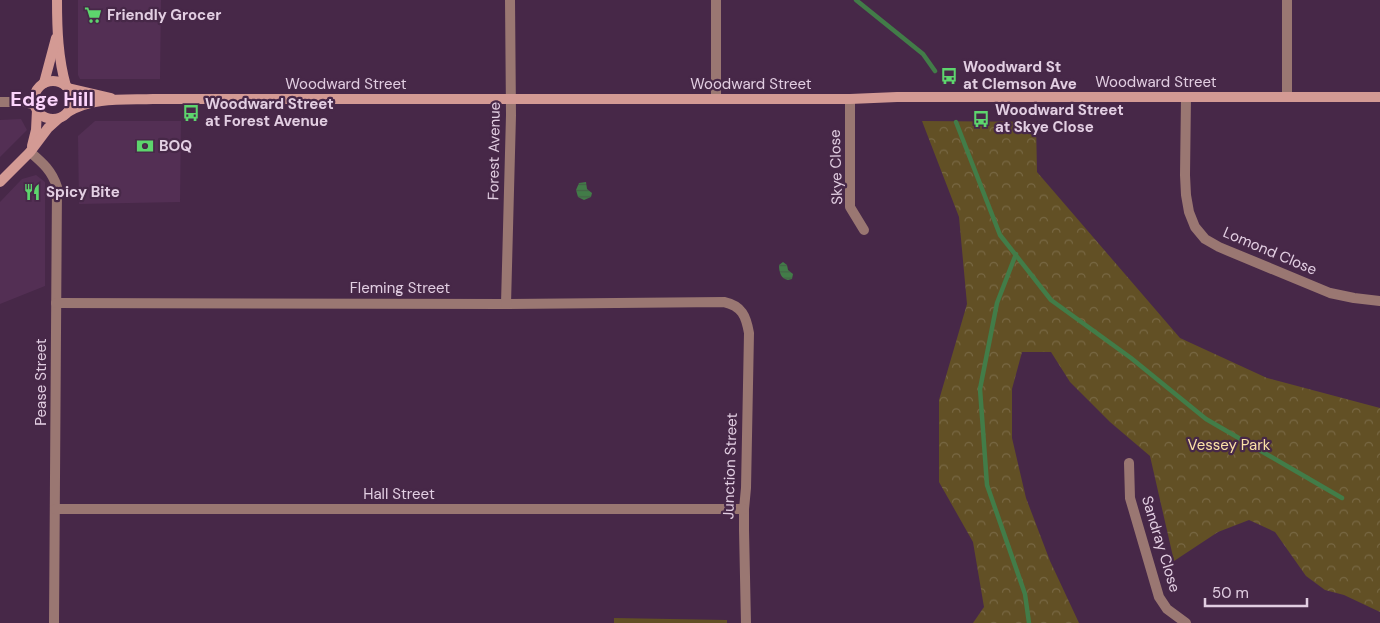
<svg xmlns="http://www.w3.org/2000/svg" width="1380" height="623" viewBox="0 0 1380 623" font-family="'DM Sans',sans-serif">
	<defs>
		<pattern id="forest-crowns" width="20" height="18" patternUnits="userSpaceOnUse" patternTransform="scale(1.25)"><rect width="20" height="18" fill="#625025"/><path d="M2 6a3 3 0 1 1 6 0M12 15a3 3 0 1 1 6 0" fill="none" stroke="#786844"/></pattern>
		<pattern id="water-rules" width="6" height="5" patternUnits="userSpaceOnUse" patternTransform="scale(1.25)"><rect width="6" height="5" fill="#427c48"/><path d="M0 2.5h6" fill="none" stroke="#436346"/></pattern>
	</defs>
	<rect width="100%" height="100%" fill="#472848"/>
	<g fill="#532f54">
		<polygon points="78,0 161,0 160,79 80,79 78,75"/>
		<polygon points="21,119 27,130 0,157 0,120"/>
		<polygon points="95,121 181,121 180,202 79,204 78,136"/>
		<polygon points="36,175 45,182 45,286 0,304 0,202 22,179"/>
	</g>
	<polygon fill="url(#forest-crowns)" points="922,121 1036,122 1037,172 1180,338 1267,378 1380,408 1380,612 1344,595 1325,590 1306,576 1275,532 1249,520 1218,532 1174,561 1150,456 1110,422 1070,382 1051,352 1022,352 1012,389 1012,438 1026,498 1050,561 1079,623 973,623 984,607 973,542 939,482 939,400 967,304 959,217"/>
	<polygon fill="#625025" points="614,618 727,620 727,623 614,623"/>
	<g fill="url(#water-rules)">
		<polygon points="586,182 587,189 592,193 591,197 584,200 578,197 576,190 579,183"/>
		<path d="M783 262 787 265 788 270 793 274 792 279 788 280C781 279 779 272 779 265Z"/>
	</g>
	<g fill="none" stroke-linecap="round" stroke-linejoin="round">
		<g stroke="#427c48" stroke-width="4.5">
			<polyline points="856,0 923,54 935,71"/>
			<polyline points="956,122 1000,235 1051,300 1131,358 1206,419 1342,498"/>
			<polyline points="1016,254 997,303 980,389 987,485 1025,594 1029,623"/>
		</g>
		<g stroke="#9a7772" stroke-width="10">
			<polyline points="1186,97 1185,175 1186,195 1189,212 1195,227 1205,239 1219,247 1330,293 1354,298 1380,301"/>
			<polyline points="1287,97 1287,0"/>
			<polyline points="716,99 716,0"/>
			<polyline points="850,99 850,207 864,230"/>
			<polyline points="0,102 25,102 34,105"/>
			<path d="M30 152C43 163 52 171 57 187L54 623"/>
			<path d="M56 303 506 304 724 302C742 306 746 316 749 333L746 488 744 509V530L746 623"/>
			<polyline points="506,304 511,115 510,0"/>
			<polyline points="1129,463 1130,498 1159,597 1167,609 1186,623"/>
			<polyline points="55,509 744,509"/>
		</g>
		<g stroke="#d39a94" stroke-width="10">
			<path d="M57 0C57 29 58 58 66 86"/>
			<circle cx="53" cy="100" r="19"/>
			<polyline points="44,83 56,38"/>
			<polyline points="68,88 111,98"/>
			<path d="M68 112C93 97 124 100 153 99H850L897 97H1380"/>
			<polyline points="32,146 36,130 37,110"/>
			<polyline points="0,182 30,152 48,128 58,119"/>
		</g>
	</g>
	<defs>
		<g id="supermarket-bare" transform="scale(1.35)"><path d="M-6-5.5h2.5l.6 2H6L4.5 2H-2.5L-4.4-4H-6ZM-1.5 3.2a1.3 1.3 0 1 0 .1 0ZM3 3.2a1.3 1.3 0 1 0 .1 0Z" fill="#5dd56d" stroke="#472848" stroke-width="2.5" paint-order="stroke"/></g>
		<g id="bus-bare" transform="scale(1.35)"><path d="M-5-6H5V4H4V6H2V4H-2V6H-4V4H-5ZM-3.5-4V0h7V-4ZM-3.5 1.2v1.5H-2V1.2ZM2 1.2v1.5H3.5V1.2Z" fill="#5dd56d" stroke="#472848" stroke-width="2.5" paint-order="stroke"/></g>
		<g id="bank-bare" transform="scale(1.35)"><path d="M-6-4H6V4H-6ZM0-2.3a2.3 2.3 0 1 0 0 4.6a2.3 2.3 0 1 0 0-4.6Z" fill="#5dd56d" stroke="#472848" stroke-width="2.5" paint-order="stroke"/></g>
		<g id="restaurant-bare" transform="scale(1.35)"><path d="M-5-6h1v4h1v-4h1v4h1v-4h1v5L-1.5 .5V6h-2V.5L-5-1ZM5-6V6H3V1.5H1.5Q1.5-4 5-6Z" fill="#5dd56d" stroke="#472848" stroke-width="2.5" paint-order="stroke"/></g>
	</defs>
	<g fill-rule="evenodd">
		<use href="#supermarket-bare" x="93" y="15"/>
		<use href="#bus-bare" x="949" y="76"/>
		<use href="#bus-bare" x="191" y="113"/>
		<use href="#bus-bare" x="981" y="119"/>
		<use href="#bank-bare" x="145" y="146"/>
		<use href="#restaurant-bare" x="32" y="192"/>
	</g>
	<g text-anchor="middle" dominant-baseline="central" stroke-width="4.5" stroke-linejoin="round" paint-order="stroke">
		<g font-size="15" font-weight="bold" fill="#e2cee2" stroke="#472848" text-anchor="start">
			<text x="107" y="15">Friendly Grocer</text>
			<text x="963" y="67">Woodward St<tspan x="963" dy="17">at Clemson Ave</tspan></text>
			<text x="205" y="104">Woodward Street<tspan x="205" dy="17">at Forest Avenue</tspan></text>
			<text x="995" y="110">Woodward Street<tspan x="995" dy="17">at Skye Close</tspan></text>
			<text x="159" y="146">BOQ</text>
			<text x="46" y="192">Spicy Bite</text>
		</g>
		<g font-size="15" fill="#e2cee2" stroke="#472848">
			<text x="1156" y="82">Woodward Street</text>
			<text x="346" y="84">Woodward Street</text>
			<text x="751" y="84">Woodward Street</text>
			<text transform="translate(494 151) rotate(-89)">Forest Avenue</text>
			<text transform="translate(836 167) rotate(-92)">Skye Close</text>
			<text transform="translate(1270 251) rotate(23)">Lomond Close</text>
			<text x="400" y="288">Fleming Street</text>
			<text transform="translate(41 382) rotate(-90)">Pease Street</text>
			<text transform="translate(730 466) rotate(-88)">Junction Street</text>
			<text x="399" y="494">Hall Street</text>
			<text transform="translate(1161 544) rotate(73)">Sandray Close</text>
		</g>
		<g font-size="15" fill="#fbe1a7" stroke="#472848">
			<text x="1229" y="445">Vessey Park</text>
		</g>
		<g font-size="20" font-weight="bold" fill="#fcd5fc" stroke="#472848">
			<text x="52" y="99">Edge Hill</text>
		</g>
	</g>
	<path d="M1205 598v8h102v-8" fill="none" stroke="#e2cee2" stroke-width="2.5"/>
	<text x="1212" y="598" font-size="15" fill="#e2cee2" stroke="#472848" stroke-width="4" paint-order="stroke">50 m</text>
</svg>
